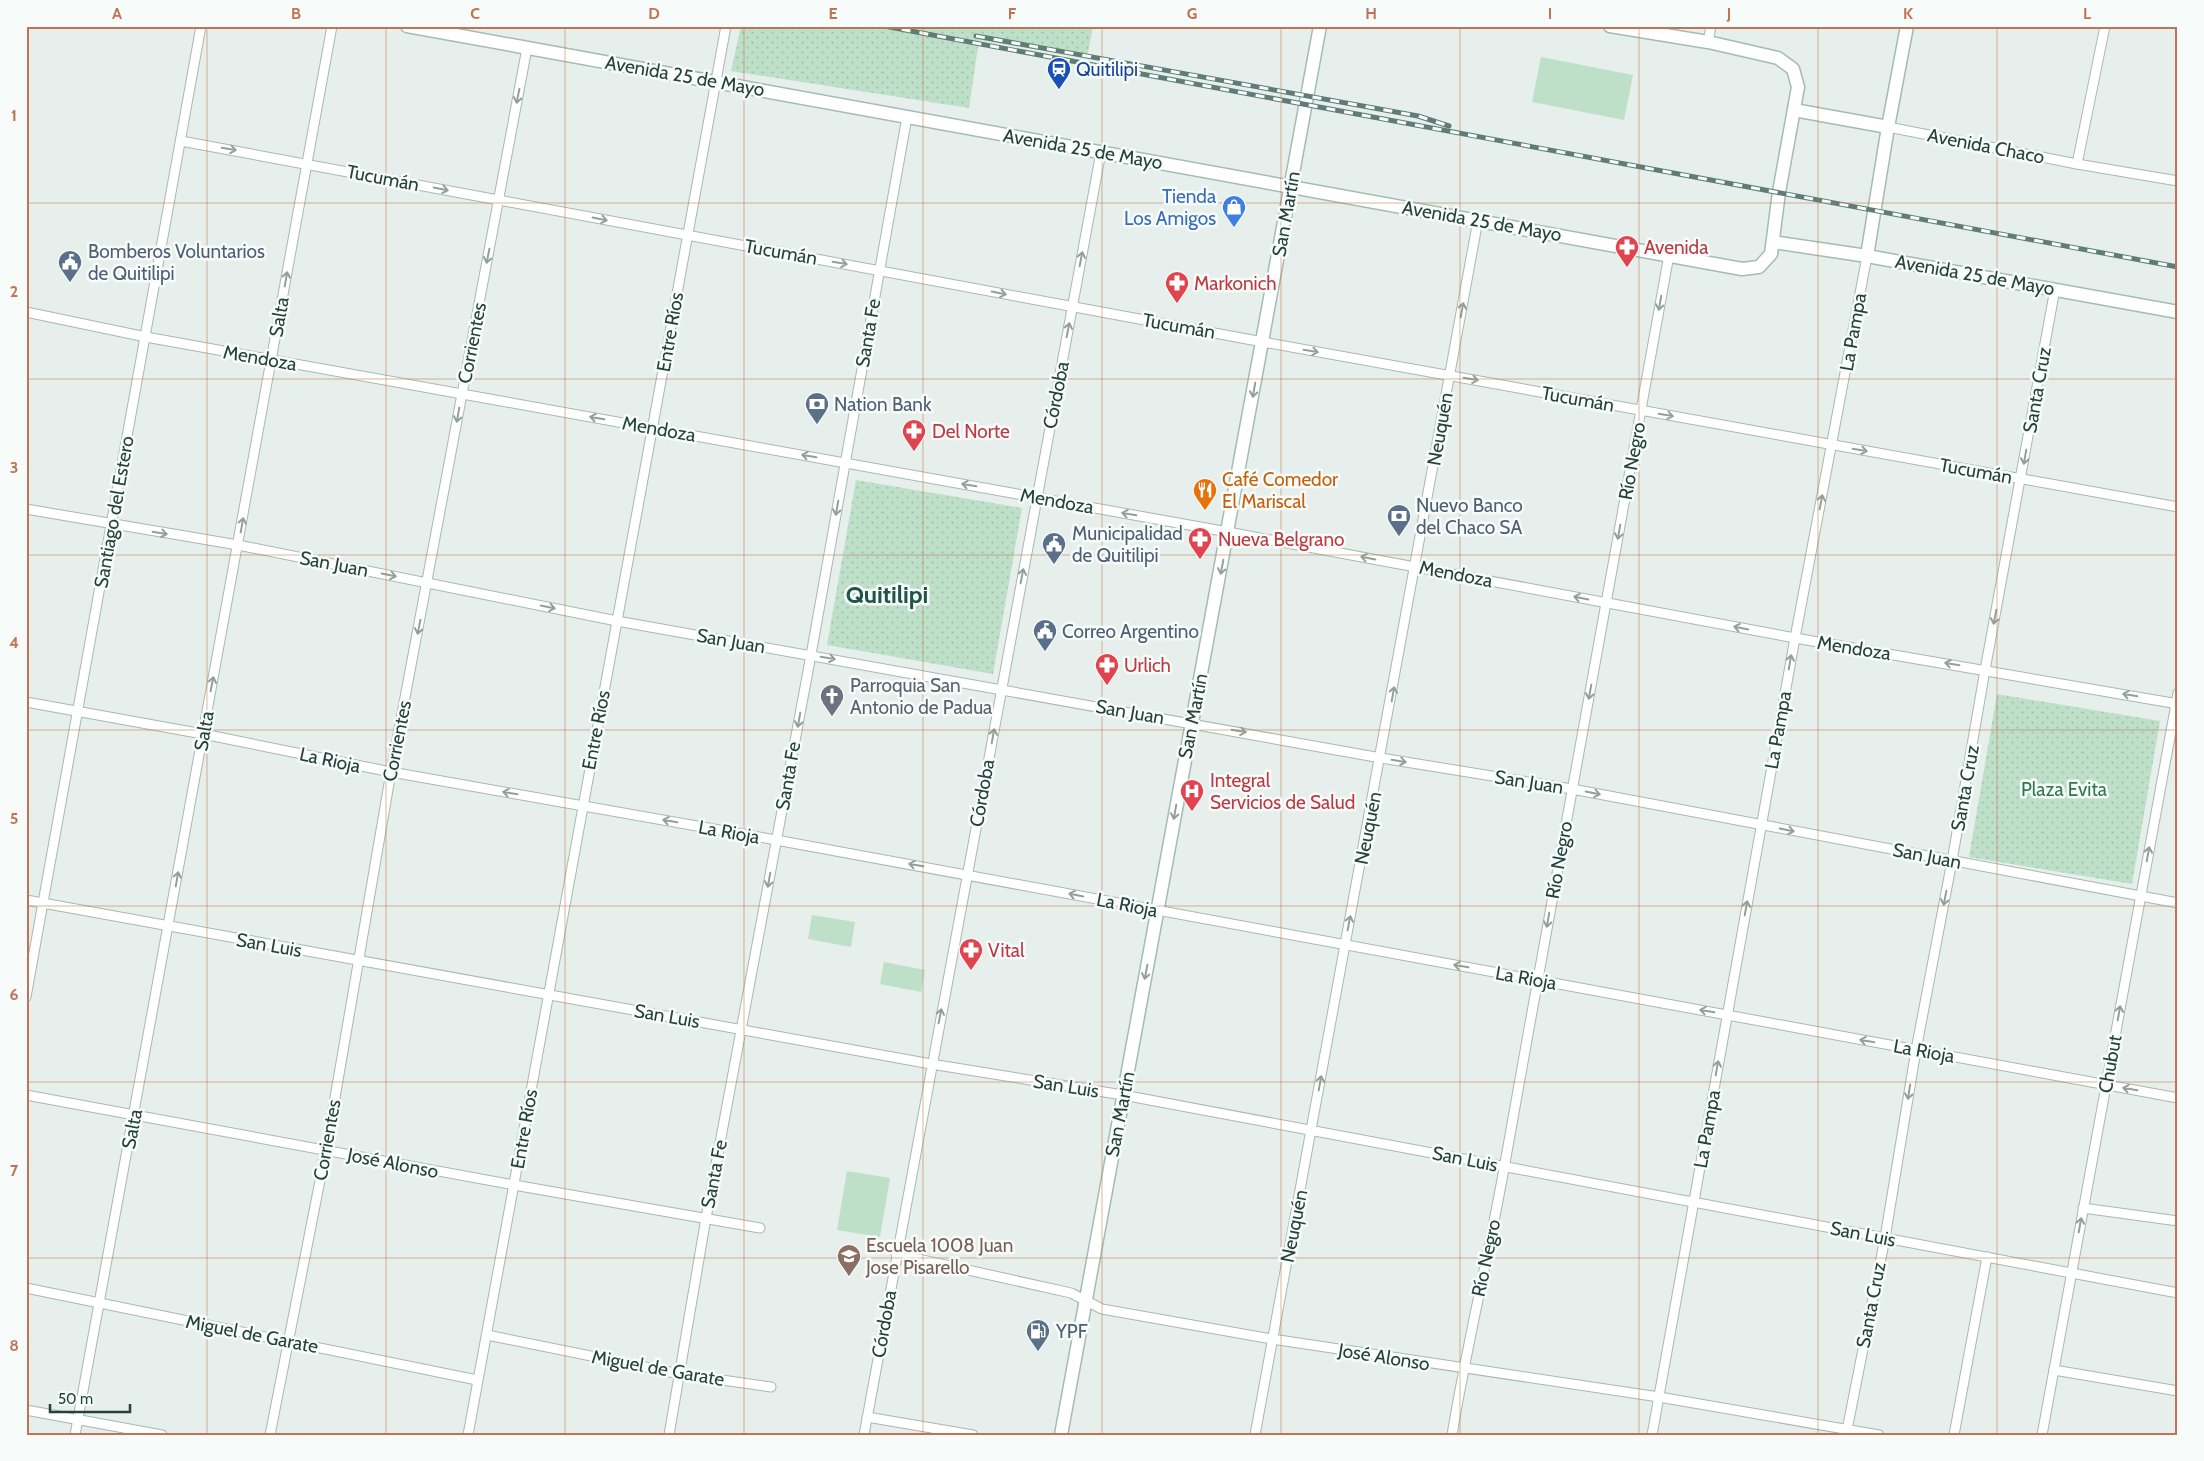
<svg xmlns="http://www.w3.org/2000/svg" width="2204" height="1461" viewBox="0 0 2204 1461" font-family="Cabin,sans-serif">
	<defs>
		<pattern id="park-dots" width="8" height="8" patternUnits="userSpaceOnUse" patternTransform="scale(1.25)"><rect width="8" height="8" fill="#bfe0c8"/><path d="M2 2h.1M6 6h.1" fill="none" stroke="#a4c1ad" stroke-width="1.8" stroke-linecap="round"/></pattern>
	</defs>
	<rect width="100%" height="100%" fill="#e6efeb"/>
	<g fill="url(#park-dots)">
		<polygon points="741,26 1093,26 1087,58 979,40 969,108 731,71"/>
		<polygon points="856,480 1022,508 993,674 827,645"/>
		<polygon points="1997,694 2160,721 2132,884 1969,857"/>
	</g>
	<g fill="#bfe0c8">
		<polygon points="1541,57 1633,75 1624,120 1532,102"/>
		<polygon points="812,915 855,922 851,947 808,939"/>
		<polygon points="884,962 925,970 921,992 880,984"/>
		<polygon points="847,1171 890,1178 880,1237 837,1230"/>
	</g>
	<g fill="none" stroke-linecap="round" stroke-linejoin="round">
		<g stroke="#a8b8b2" stroke-width="11">
			<g id="street">
				<polyline points="1708,42 1711,26"/>
				<polyline points="1888,127 2077,164 2178,181"/>
				<polyline points="181,141 1263,342 2178,507"/>
				<polyline points="2077,164 2105,26"/>
				<polyline points="26,312 146,337 1228,532 1795,638 2178,704"/>
				<polyline points="26,509 238,545 617,621 1381,758 1572,789 2178,903"/>
				<polyline points="26,702 203,734 391,772 776,840 2178,1098"/>
				<polyline points="26,900 931,1064 1123,1095 2178,1293"/>
				<polyline points="26,997 201,26"/>
				<polyline points="26,1095 514,1185 760,1228"/>
				<polyline points="2083,1208 2178,1221"/>
				<polyline points="896,1254 1071,1293 1102,1309 1272,1339 1659,1397 1879,1435"/>
				<polyline points="26,1288 477,1380"/>
				<polyline points="487,1335 680,1374 771,1387"/>
				<polyline points="2054,1370 2178,1391"/>
				<polyline points="26,1410 162,1435"/>
				<polyline points="867,1417 973,1435"/>
				<polyline points="75,1435 332,26"/>
				<polyline points="270,1435 326,1150 391,772 527,48"/>
				<polyline points="468,1435 726,26"/>
				<polyline points="669,1435 706,1218 811,655 907,117"/>
				<polyline points="864,1435 1101,152"/>
				<polyline points="1255,1435 1478,220"/>
				<path d="M1452 1435C1467 1344 1489 1254 1505 1163 1559 860 1614 557 1669 255"/>
				<polyline points="1652,1435 1795,638 1867,256"/>
				<polyline points="1846,1435 1885,1238 1916,1050 1952,861 1985,670 2055,289"/>
				<polyline points="1954,1435 1987,1257"/>
				<polyline points="2042,1435 2178,693"/>
			</g>
		</g>
		<g stroke="#a4bbb3" stroke-width="15">
			<g id="secondary">
				<polyline points="407,26 1742,269 1759,267 1771,254 1779,192 1798,87 1793,69 1778,58 1708,42 1610,26"/>
				<polyline points="1794,110 1888,127"/>
				<polyline points="1773,242 1867,256 2178,312"/>
				<polyline points="1867,256 1888,127 1907,26"/>
				<polyline points="1061,1435 1320,26"/>
			</g>
		</g>
		<use href="#street" stroke="#fff" stroke-width="9"/>
		<use href="#secondary" stroke="#fff" stroke-width="12"/>
		<g stroke="#5f7d75" stroke-width="5">
			<g id="rail">
				<polyline points="884,26 2178,267"/>
				<polyline points="976,36 1418,116 1449,126"/>
			</g>
		</g>
		<use href="#rail" stroke="#f7fbf9" stroke-width="3" stroke-dasharray="9" stroke-linecap="butt"/>
	</g>
	<defs><path id="oneway-shaft" d="M-6 0H5M1.5-3L5.5 0L1.5 3" fill="none" stroke-width="1.6" stroke-linecap="round" stroke-linejoin="round" transform="scale(1.25)"/></defs>
	<g stroke="#92a09c">
		<use href="#oneway-shaft" transform="translate(518 96) rotate(101)"/>
		<use href="#oneway-shaft" transform="translate(229 149) rotate(10)"/>
		<use href="#oneway-shaft" transform="translate(441 189) rotate(11)"/>
		<use href="#oneway-shaft" transform="translate(600 219) rotate(11)"/>
		<use href="#oneway-shaft" transform="translate(488 256) rotate(101)"/>
		<use href="#oneway-shaft" transform="translate(1081 259) rotate(-79)"/>
		<use href="#oneway-shaft" transform="translate(840 263) rotate(10)"/>
		<use href="#oneway-shaft" transform="translate(286 279) rotate(-80)"/>
		<use href="#oneway-shaft" transform="translate(999 293) rotate(11)"/>
		<use href="#oneway-shaft" transform="translate(1660 303) rotate(100)"/>
		<use href="#oneway-shaft" transform="translate(1462 310) rotate(-80)"/>
		<use href="#oneway-shaft" transform="translate(1068 330) rotate(-79)"/>
		<use href="#oneway-shaft" transform="translate(1311 351) rotate(10)"/>
		<use href="#oneway-shaft" transform="translate(1471 379) rotate(10)"/>
		<use href="#oneway-shaft" transform="translate(1254 390) rotate(100)"/>
		<use href="#oneway-shaft" transform="translate(458 415) rotate(100)"/>
		<use href="#oneway-shaft" transform="translate(1666 415) rotate(10)"/>
		<use href="#oneway-shaft" transform="translate(597 418) rotate(-170)"/>
		<use href="#oneway-shaft" transform="translate(1860 450) rotate(10)"/>
		<use href="#oneway-shaft" transform="translate(809 456) rotate(-170)"/>
		<use href="#oneway-shaft" transform="translate(2025 457) rotate(100)"/>
		<use href="#oneway-shaft" transform="translate(969 485) rotate(-170)"/>
		<use href="#oneway-shaft" transform="translate(1821 502) rotate(-79)"/>
		<use href="#oneway-shaft" transform="translate(837 508) rotate(100)"/>
		<use href="#oneway-shaft" transform="translate(1129 514) rotate(-170)"/>
		<use href="#oneway-shaft" transform="translate(242 525) rotate(-80)"/>
		<use href="#oneway-shaft" transform="translate(1619 532) rotate(100)"/>
		<use href="#oneway-shaft" transform="translate(160 533) rotate(9)"/>
		<use href="#oneway-shaft" transform="translate(1368 558) rotate(-169)"/>
		<use href="#oneway-shaft" transform="translate(1222 567) rotate(101)"/>
		<use href="#oneway-shaft" transform="translate(389 575) rotate(11)"/>
		<use href="#oneway-shaft" transform="translate(1022 576) rotate(-79)"/>
		<use href="#oneway-shaft" transform="translate(1581 598) rotate(-169)"/>
		<use href="#oneway-shaft" transform="translate(548 607) rotate(11)"/>
		<use href="#oneway-shaft" transform="translate(1995 617) rotate(101)"/>
		<use href="#oneway-shaft" transform="translate(419 627) rotate(101)"/>
		<use href="#oneway-shaft" transform="translate(1741 628) rotate(-169)"/>
		<use href="#oneway-shaft" transform="translate(828 658) rotate(10)"/>
		<use href="#oneway-shaft" transform="translate(1790 662) rotate(-80)"/>
		<use href="#oneway-shaft" transform="translate(1952 664) rotate(-171)"/>
		<use href="#oneway-shaft" transform="translate(212 684) rotate(-79)"/>
		<use href="#oneway-shaft" transform="translate(1590 692) rotate(100)"/>
		<use href="#oneway-shaft" transform="translate(1393 694) rotate(-80)"/>
		<use href="#oneway-shaft" transform="translate(2130 695) rotate(-170)"/>
		<use href="#oneway-shaft" transform="translate(799 720) rotate(100)"/>
		<use href="#oneway-shaft" transform="translate(1239 731) rotate(10)"/>
		<use href="#oneway-shaft" transform="translate(993 736) rotate(-80)"/>
		<use href="#oneway-shaft" transform="translate(1399 761) rotate(9)"/>
		<use href="#oneway-shaft" transform="translate(510 793) rotate(-170)"/>
		<use href="#oneway-shaft" transform="translate(1593 793) rotate(11)"/>
		<use href="#oneway-shaft" transform="translate(1175 812) rotate(100)"/>
		<use href="#oneway-shaft" transform="translate(670 821) rotate(-170)"/>
		<use href="#oneway-shaft" transform="translate(1787 830) rotate(11)"/>
		<use href="#oneway-shaft" transform="translate(2148 854) rotate(-80)"/>
		<use href="#oneway-shaft" transform="translate(916 865) rotate(-170)"/>
		<use href="#oneway-shaft" transform="translate(177 879) rotate(-80)"/>
		<use href="#oneway-shaft" transform="translate(769 880) rotate(100)"/>
		<use href="#oneway-shaft" transform="translate(1076 895) rotate(-169)"/>
		<use href="#oneway-shaft" transform="translate(1945 898) rotate(101)"/>
		<use href="#oneway-shaft" transform="translate(1746 908) rotate(-80)"/>
		<use href="#oneway-shaft" transform="translate(1548 920) rotate(100)"/>
		<use href="#oneway-shaft" transform="translate(1349 923) rotate(-79)"/>
		<use href="#oneway-shaft" transform="translate(1461 966) rotate(-170)"/>
		<use href="#oneway-shaft" transform="translate(1146 972) rotate(101)"/>
		<use href="#oneway-shaft" transform="translate(1707 1011) rotate(-170)"/>
		<use href="#oneway-shaft" transform="translate(2119 1013) rotate(-80)"/>
		<use href="#oneway-shaft" transform="translate(940 1016) rotate(-79)"/>
		<use href="#oneway-shaft" transform="translate(1867 1041) rotate(-170)"/>
		<use href="#oneway-shaft" transform="translate(1717 1068) rotate(-80)"/>
		<use href="#oneway-shaft" transform="translate(1320 1083) rotate(-80)"/>
		<use href="#oneway-shaft" transform="translate(2130 1089) rotate(-170)"/>
		<use href="#oneway-shaft" transform="translate(1909 1092) rotate(99)"/>
		<use href="#oneway-shaft" transform="translate(2080 1225) rotate(-80)"/>
	</g>
	<path fill="none" stroke="#c07456" stroke-width="1" stroke-opacity="0.55" d="M207 26V1435M386 26V1435M565 26V1435M744 26V1435M923 26V1435M1102 26V1435M1281 26V1435M1460 26V1435M1639 26V1435M1818 26V1435M1997 26V1435M26 203H2178M26 379H2178M26 555H2178M26 730H2178M26 906H2178M26 1082H2178M26 1258H2178"/>
	<defs>
		<g id="station-pin" transform="scale(1.25)"><path d="M0 17L-7.5 6A9.5 9.5 0 1 1 7.5 6Z" fill="#1a4fb4" stroke="#f7fbf9"/><path d="M-3-6H3Q5-6 5-4V2Q5 4 3 4L4.5 6H3L1.5 4h-3L-3 6H-4.5L-3 4Q-5 4-5 2V-4Q-5-6-3-6ZM-3.5-4v3h7v-3ZM-3.5 1v1.5H-2V1ZM2 1v1.5H3.5V1Z" fill="#fff"/></g>
		<g id="shop-pin" transform="scale(1.25)"><path d="M0 17L-7.5 6A9.5 9.5 0 1 1 7.5 6Z" fill="#3f7fe0" stroke="#f7fbf9"/><path d="M-5-2.5h2.3a2.7 3.5 0 0 1 5.4 0H5L5.5 6h-11ZM-1.5-2.5h3a1.5 2.3 0 0 0-3 0Z" fill="#fff"/></g>
		<g id="pharmacy-pin" transform="scale(1.25)"><path d="M0 17L-7.5 6A9.5 9.5 0 1 1 7.5 6Z" fill="#e0444e" stroke="#f7fbf9"/><path d="M-2-6h4v4h4v4h-4v4h-4v-4h-4v-4h4Z" fill="#fff"/></g>
		<g id="civic-pin" transform="scale(1.25)"><path d="M0 17L-7.5 6A9.5 9.5 0 1 1 7.5 6Z" fill="#5c6f8a" stroke="#f7fbf9"/><path d="M-.6-6.5H3V-4.5H.6V-3L4-1V1h2V6H-6V1h2V-1L-.6-3ZM-1.2 2.5V6h2.4V2.5Z" fill="#fff"/></g>
		<g id="bank-pin" transform="scale(1.25)"><path d="M0 17L-7.5 6A9.5 9.5 0 1 1 7.5 6Z" fill="#5c6f8a" stroke="#f7fbf9"/><path d="M-6-4H6V4H-6ZM0-2.3a2.3 2.3 0 1 0 0 4.6a2.3 2.3 0 1 0 0-4.6Z" fill="#fff"/></g>
		<g id="restaurant-pin" transform="scale(1.25)"><path d="M0 17L-7.5 6A9.5 9.5 0 1 1 7.5 6Z" fill="#e8710a" stroke="#f7fbf9"/><path d="M-5-6h1v4h1v-4h1v4h1v-4h1v5L-1.5 .5V6h-2V.5L-5-1ZM5-6V6H3V1.5H1.5Q1.5-4 5-6Z" fill="#fff"/></g>
		<g id="church-pin" transform="scale(1.25)"><path d="M0 17L-7.5 6A9.5 9.5 0 1 1 7.5 6Z" fill="#6b7280" stroke="#f7fbf9"/><path d="M-1.2-6h2.4v3.5h3.3v2.4h-3.3V6h-2.4V-.1h-3.3v-2.4h3.3Z" fill="#fff"/></g>
		<g id="hospital-pin" transform="scale(1.25)"><path d="M0 17L-7.5 6A9.5 9.5 0 1 1 7.5 6Z" fill="#e0444e" stroke="#f7fbf9"/><path d="M-5-5h3v3.5h4V-5h3V5h-3V1.5h-4V5h-3Z" fill="#fff"/></g>
		<g id="school-pin" transform="scale(1.25)"><path d="M0 17L-7.5 6A9.5 9.5 0 1 1 7.5 6Z" fill="#8d6e63" stroke="#f7fbf9"/><path d="M0-5L7-2L0 1L-7-2ZM-4 1L0 2.5L4 1V4Q0 6-4 4Z" fill="#fff"/></g>
		<g id="fuel-pin" transform="scale(1.25)"><path d="M0 17L-7.5 6A9.5 9.5 0 1 1 7.5 6Z" fill="#5c6f8a" stroke="#f7fbf9"/><path d="M-5.5-6h7V0h2V4h1.3V-2.5L3-4.5l.8-.8L6-3V5H2.5V1h-1V6h-7ZM-4.2-4.7v3.2H.2V-4.7Z" fill="#fff"/></g>
	</defs>
	<g fill-rule="evenodd">
		<use href="#station-pin" x="1059" y="69"/>
		<use href="#shop-pin" x="1234" y="207"/>
		<use href="#pharmacy-pin" x="1627" y="247"/>
		<use href="#civic-pin" x="70" y="262"/>
		<use href="#pharmacy-pin" x="1177" y="283"/>
		<use href="#bank-pin" x="817" y="404"/>
		<use href="#pharmacy-pin" x="914" y="431"/>
		<use href="#restaurant-pin" x="1205" y="490"/>
		<use href="#bank-pin" x="1399" y="516"/>
		<use href="#pharmacy-pin" x="1200" y="539"/>
		<use href="#civic-pin" x="1054" y="544"/>
		<use href="#civic-pin" x="1045" y="631"/>
		<use href="#pharmacy-pin" x="1107" y="665"/>
		<use href="#church-pin" x="832" y="696"/>
		<use href="#hospital-pin" x="1192" y="791"/>
		<use href="#pharmacy-pin" x="971" y="950"/>
		<use href="#school-pin" x="849" y="1256"/>
		<use href="#fuel-pin" x="1038" y="1331"/>
	</g>
	<g text-anchor="middle" dominant-baseline="central" stroke-width="5" stroke-linejoin="round" paint-order="stroke">
		<g font-size="19" fill="#164399" stroke="#f7fbf9" text-anchor="start">
			<text x="1076" y="69">Quitilipi</text>
		</g>
		<g font-size="19" fill="#24423a" stroke="#f7fbf9">
			<text transform="translate(685 76) rotate(10)">Avenida 25 de Mayo</text>
			<text transform="translate(1986 146) rotate(11)">Avenida Chaco</text>
			<text transform="translate(1083 149) rotate(10)">Avenida 25 de Mayo</text>
			<text transform="translate(383 178) rotate(11)">Tucumán</text>
			<text transform="translate(1286 214) rotate(-80)">San Martín</text>
			<text transform="translate(1482 221) rotate(10)">Avenida 25 de Mayo</text>
			<text transform="translate(781 252) rotate(10)">Tucumán</text>
			<text transform="translate(1975 275) rotate(10)">Avenida 25 de Mayo</text>
			<text transform="translate(279 317) rotate(-80)">Salta</text>
			<text transform="translate(1179 326) rotate(10)">Tucumán</text>
			<text transform="translate(670 332) rotate(-80)">Entre Ríos</text>
			<text transform="translate(1853 332) rotate(-80)">La Pampa</text>
			<text transform="translate(868 333) rotate(-80)">Santa Fe</text>
			<text transform="translate(472 343) rotate(-79)">Corrientes</text>
			<text transform="translate(260 358) rotate(10)">Mendoza</text>
			<text transform="translate(2037 390) rotate(-80)">Santa Cruz</text>
			<text transform="translate(1056 395) rotate(-79)">Córdoba</text>
			<text transform="translate(1578 399) rotate(10)">Tucumán</text>
			<text transform="translate(659 429) rotate(10)">Mendoza</text>
			<text transform="translate(1440 429) rotate(-80)">Neuquén</text>
			<text transform="translate(1632 461) rotate(-80)">Río Negro</text>
			<text transform="translate(1976 471) rotate(10)">Tucumán</text>
			<text transform="translate(1057 501) rotate(10)">Mendoza</text>
			<text transform="translate(114 512) rotate(-80)">Santiago del Estero</text>
			<text transform="translate(334 564) rotate(11)">San Juan</text>
			<text transform="translate(1456 574) rotate(11)">Mendoza</text>
			<text transform="translate(731 641) rotate(10)">San Juan</text>
			<text transform="translate(1854 648) rotate(9)">Mendoza</text>
			<text transform="translate(1130 712) rotate(10)">San Juan</text>
			<text transform="translate(1193 716) rotate(-79)">San Martín</text>
			<text transform="translate(596 730) rotate(-79)">Entre Ríos</text>
			<text transform="translate(1778 730) rotate(-80)">La Pampa</text>
			<text transform="translate(204 731) rotate(-80)">Salta</text>
			<text transform="translate(397 741) rotate(-79)">Corrientes</text>
			<text transform="translate(330 760) rotate(12)">La Rioja</text>
			<text transform="translate(788 776) rotate(-80)">Santa Fe</text>
			<text transform="translate(1529 782) rotate(9)">San Juan</text>
			<text transform="translate(1965 788) rotate(-80)">Santa Cruz</text>
			<text transform="translate(982 793) rotate(-80)">Córdoba</text>
			<text transform="translate(1368 828) rotate(-79)">Neuquén</text>
			<text transform="translate(729 832) rotate(10)">La Rioja</text>
			<text transform="translate(1927 856) rotate(11)">San Juan</text>
			<text transform="translate(1559 860) rotate(-80)">Río Negro</text>
			<text transform="translate(1127 905) rotate(11)">La Rioja</text>
			<text transform="translate(269 945) rotate(10)">San Luis</text>
			<text transform="translate(1526 978) rotate(10)">La Rioja</text>
			<text transform="translate(667 1016) rotate(10)">San Luis</text>
			<text transform="translate(1924 1051) rotate(10)">La Rioja</text>
			<text transform="translate(2110 1064) rotate(-80)">Chubut</text>
			<text transform="translate(1066 1086) rotate(9)">San Luis</text>
			<text transform="translate(1120 1114) rotate(-79)">San Martín</text>
			<text transform="translate(132 1129) rotate(-79)">Salta</text>
			<text transform="translate(524 1129) rotate(-80)">Entre Ríos</text>
			<text transform="translate(1707 1129) rotate(-80)">La Pampa</text>
			<text transform="translate(327 1140) rotate(-80)">Corrientes</text>
			<text transform="translate(1465 1159) rotate(11)">San Luis</text>
			<text transform="translate(393 1163) rotate(11)">José Alonso</text>
			<text transform="translate(714 1174) rotate(-79)">Santa Fe</text>
			<text transform="translate(1294 1226) rotate(-79)">Neuquén</text>
			<text transform="translate(1863 1234) rotate(11)">San Luis</text>
			<text transform="translate(1486 1258) rotate(-78)">Río Negro</text>
			<text transform="translate(1871 1305) rotate(-79)">Santa Cruz</text>
			<text transform="translate(884 1324) rotate(-80)">Córdoba</text>
			<text transform="translate(252 1334) rotate(11)">Miguel de Garate</text>
			<text transform="translate(1384 1357) rotate(9)">José Alonso</text>
			<text transform="translate(658 1368) rotate(10)">Miguel de Garate</text>
		</g>
		<g font-size="19" fill="#366cbe" stroke="#f7fbf9" text-anchor="end">
			<text x="1216" y="196">Tienda<tspan x="1216" dy="22">Los Amigos</tspan></text>
		</g>
		<g font-size="19" fill="#be3a42" stroke="#f7fbf9" text-anchor="start">
			<text x="1644" y="247">Avenida</text>
			<text x="1194" y="283">Markonich</text>
			<text x="932" y="431">Del Norte</text>
			<text x="1218" y="539">Nueva Belgrano</text>
			<text x="1124" y="665">Urlich</text>
			<text x="1210" y="780">Integral<tspan x="1210" dy="22">Servicios de Salud</tspan></text>
			<text x="988" y="950">Vital</text>
		</g>
		<g font-size="19" fill="#4e5e75" stroke="#f7fbf9" text-anchor="start">
			<text x="88" y="251">Bomberos Voluntarios<tspan x="88" dy="22">de Quitilipi</tspan></text>
			<text x="834" y="404">Nation Bank</text>
			<text x="1416" y="505">Nuevo Banco<tspan x="1416" dy="22">del Chaco SA</tspan></text>
			<text x="1072" y="533">Municipalidad<tspan x="1072" dy="22">de Quitilipi</tspan></text>
			<text x="1062" y="631">Correo Argentino</text>
			<text x="1056" y="1331">YPF</text>
		</g>
		<g font-size="19" fill="#c56008" stroke="#f7fbf9" text-anchor="start">
			<text x="1222" y="479">Café Comedor<tspan x="1222" dy="22">El Mariscal</tspan></text>
		</g>
		<g font-size="19" fill="#5b616d" stroke="#f7fbf9" text-anchor="start">
			<text x="850" y="685">Parroquia San<tspan x="850" dy="22">Antonio de Padua</tspan></text>
		</g>
		<g font-size="19" fill="#2d7a4b" stroke="#f7fbf9">
			<text x="2064" y="789">Plaza Evita</text>
		</g>
		<g font-size="19" fill="#785e54" stroke="#f7fbf9" text-anchor="start">
			<text x="866" y="1245">Escuela 1008 Juan<tspan x="866" dy="22">Jose Pisarello</tspan></text>
		</g>
		<g font-size="24" font-weight="bold" fill="#1f5548" stroke="#f7fbf9">
			<text x="887" y="594">Quitilipi</text>
		</g>
	</g>
	<rect width="2204" height="1461" fill="none" stroke="#f7fbf9" stroke-width="55"/>
	<path d="M50 1404v8h80v-8" fill="none" stroke="#24423a" stroke-width="2.5"/>
	<text x="58" y="1404" font-size="15" fill="#24423a" stroke="#f7fbf9" stroke-width="4" paint-order="stroke">50 m</text>
	<rect x="28" y="28" width="2148" height="1406" fill="none" stroke="#c07456" stroke-width="2"/>
	<g font-size="16" text-anchor="middle" font-weight="bold" fill="#c07456">
		<text x="117" y="19">A</text>
		<text x="296" y="19">B</text>
		<text x="475" y="19">C</text>
		<text x="654" y="19">D</text>
		<text x="833" y="19">E</text>
		<text x="1012" y="19">F</text>
		<text x="1192" y="19">G</text>
		<text x="1371" y="19">H</text>
		<text x="1550" y="19">I</text>
		<text x="1729" y="19">J</text>
		<text x="1908" y="19">K</text>
		<text x="2087" y="19">L</text>
		<text x="14" y="121">1</text>
		<text x="14" y="297">2</text>
		<text x="14" y="473">3</text>
		<text x="14" y="648">4</text>
		<text x="14" y="824">5</text>
		<text x="14" y="1000">6</text>
		<text x="14" y="1176">7</text>
		<text x="14" y="1351">8</text>
	</g>
</svg>
